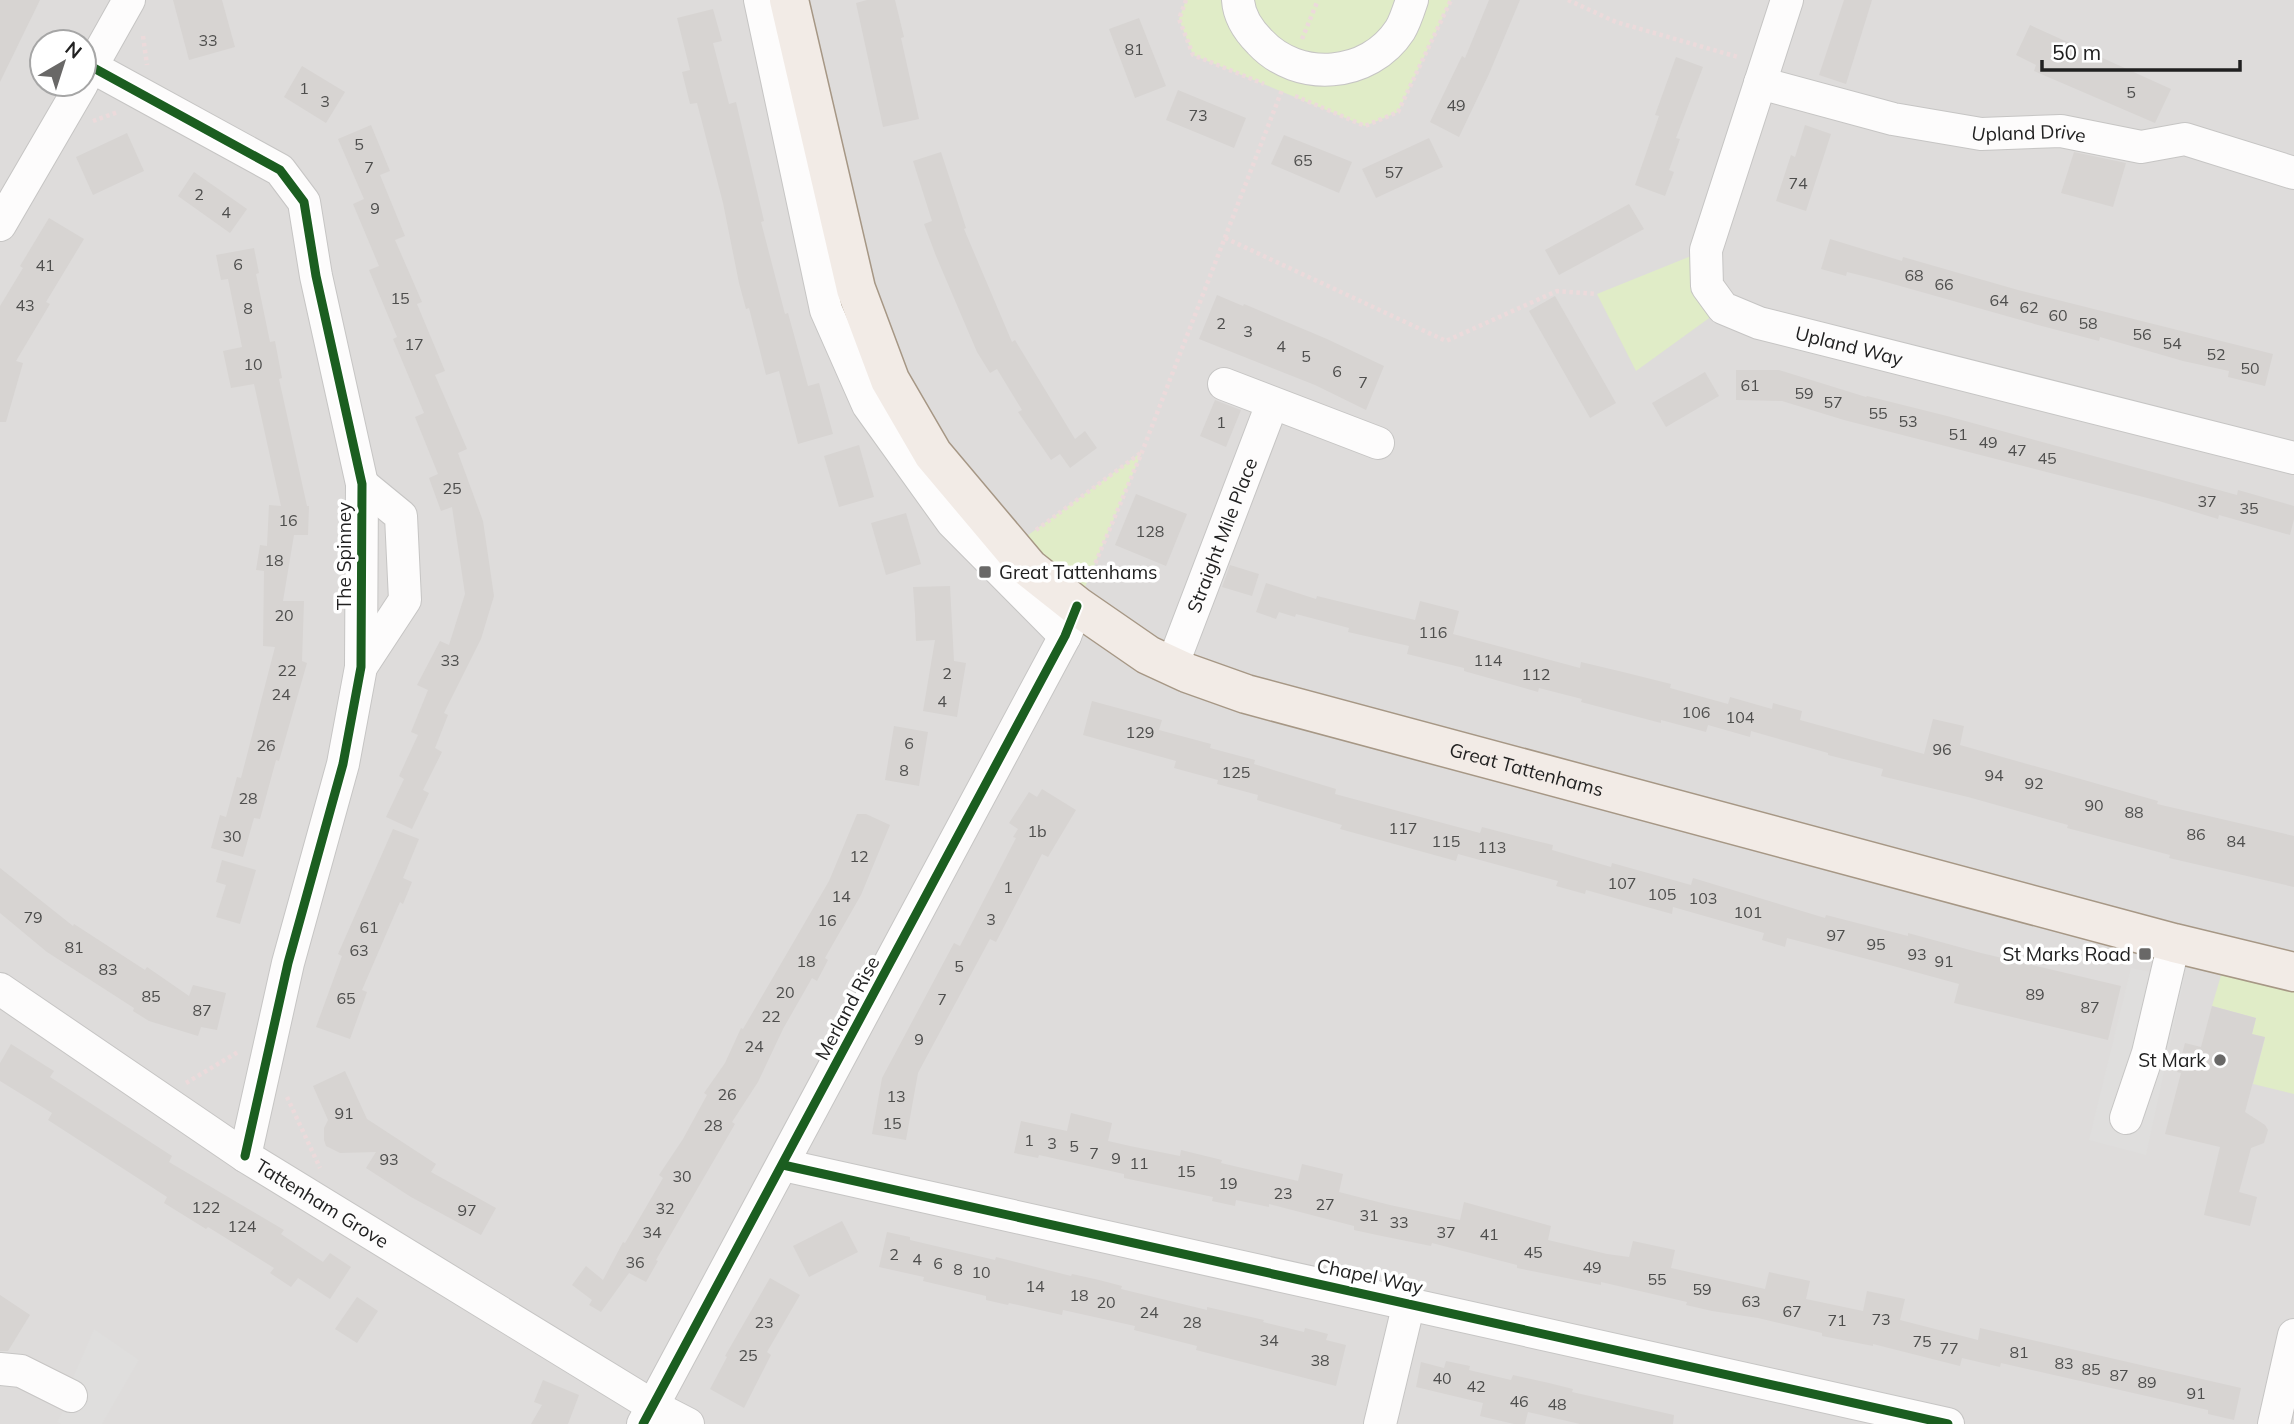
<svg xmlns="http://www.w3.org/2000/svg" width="2294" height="1424" viewBox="0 0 2294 1424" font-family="Mulish,sans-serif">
	<rect width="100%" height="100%" fill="#efece9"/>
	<path fill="#dedcdb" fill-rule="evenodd" d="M0 0H2294V1424H0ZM42 42H84V84H42Z"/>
	<g fill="#e0ecc7">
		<polygon points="1186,0 1451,0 1398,112 1365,126 1193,55 1179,19"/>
		<polygon points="1706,250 1723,308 1636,371 1597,294"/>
		<polygon points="1142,452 1077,606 1012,547"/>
		<polygon points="2227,955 2294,972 2294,1094 2253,1084 2265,1038 2252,1034 2256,1018 2212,1006"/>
	</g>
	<g fill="#dfdedd">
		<polygon points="2131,968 2184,979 2146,1155 2089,1140"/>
		<polygon points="94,1329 139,1360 102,1424 61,1424 57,1422 71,1397 66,1394"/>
	</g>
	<g fill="#d7d4d2">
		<polygon points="0,0 40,0 0,82"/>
		<polygon points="173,0 222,0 235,47 189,60"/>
		<polygon points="867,0 895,0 904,37 901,38 919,119 883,127 856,3"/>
		<polygon points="1489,0 1520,0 1489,74 1459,137 1430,122 1462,56 1465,58"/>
		<polygon points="1844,0 1872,0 1846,84 1819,75"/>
		<polygon points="713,9 722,41 713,43 729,104 736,102 764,221 761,222 785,314 788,313 808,386 819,383 833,434 798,444 779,371 766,375 749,308 746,309 739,283 723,203 697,103 690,104 682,72 690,70 677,18"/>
		<polygon points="1139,18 1166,86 1135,98 1109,29"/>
		<polygon points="2030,25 2171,89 2155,123 2034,71 2036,65 2016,55"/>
		<polygon points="1676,57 1703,67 1676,138 1680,139 1669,170 1674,172 1665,196 1635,185 1659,116 1655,115"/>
		<polygon points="302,66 345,92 326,123 284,97"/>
		<polygon points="1178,90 1246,118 1234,148 1166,120"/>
		<polygon points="371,125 390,171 380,175 405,236 395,240 422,302 417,304 445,371 435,375 467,449 458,453 483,521 494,596 481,639 444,713 448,715 435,748 442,752 423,790 429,793 412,829 386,817 404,779 399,776 418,735 411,732 428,690 417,685 440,641 449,645 465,594 452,507 441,511 429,478 438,474 415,417 424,413 393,339 397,337 369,270 379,266 353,204 364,199 338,139"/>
		<polygon points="1805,125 1831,134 1806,211 1776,201 1791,155 1795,157"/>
		<polygon points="127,133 144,171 93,195 76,157"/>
		<polygon points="1284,135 1352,162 1339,193 1271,164"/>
		<polygon points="1429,138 1443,167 1376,198 1362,169"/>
		<polygon points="941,152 966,228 964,229 1012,342 1015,340 1075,439 1085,431 1097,448 1070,468 1060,454 1051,460 1018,412 1022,410 997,369 990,373 977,352 936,256 924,224 932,221 913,161"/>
		<polygon points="2074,152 2126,163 2113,207 2061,193"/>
		<polygon points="194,172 247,209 230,233 178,196"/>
		<polygon points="1629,204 1644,229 1559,275 1545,250"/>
		<polygon points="49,218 84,239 46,302 50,304 16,361 23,363 6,422 0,422 0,306 23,268 20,266"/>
		<polygon points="1830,239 1902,261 1903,257 2018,290 2273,354 2265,386 2228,377 2229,371 2183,361 2100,337 2099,341 2038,325 1879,280 1847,272 1846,276 1821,269"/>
		<polygon points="254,248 259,273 256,274 270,342 275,341 282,378 279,379 307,506 309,506 308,535 294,535 283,601 304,601 302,661 307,663 279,761 276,760 260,819 254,818 243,857 211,848 220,815 226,817 237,777 241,778 275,647 263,646 264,571 256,570 260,545 267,546 269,505 281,506 254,384 231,388 223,351 242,347 228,279 221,280 216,255"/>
		<polygon points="1217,295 1243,306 1244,304 1327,339 1384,366 1366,410 1315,385 1199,339"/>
		<polygon points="1555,296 1616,403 1590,418 1529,311"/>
		<polygon points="1736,370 1779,370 1866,397 1867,396 1947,416 2237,495 2238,490 2294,506 2294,519 2290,535 2219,515 2218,519 2159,501 1844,420 1782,401 1736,400"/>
		<polygon points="1705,372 1719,396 1666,427 1652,403"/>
		<polygon points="1215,400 1241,410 1226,447 1200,436"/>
		<polygon points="859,445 874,497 839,507 824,456"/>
		<polygon points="1136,494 1187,514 1166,566 1115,545"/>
		<polygon points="906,513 921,564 886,575 871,523"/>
		<polygon points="1230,565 1259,574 1252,596 1222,587"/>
		<polygon points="1266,583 1316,599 1317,596 1415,620 1420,601 1459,611 1453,634 1580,668 1581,662 1623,672 1671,684 1670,688 1728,704 1730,697 1772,709 1773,703 1802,711 1800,720 1924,754 1933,719 1964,726 1960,745 2158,801 2157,804 2294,836 2294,887 2169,858 2170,855 2067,828 2068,825 1968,797 1881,776 1883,769 1828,755 1828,753 1751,731 1750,737 1708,725 1706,732 1661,720 1661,723 1581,702 1582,699 1539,688 1538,692 1464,671 1464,668 1407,654 1409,646 1348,632 1349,628 1296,614 1295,617 1279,612 1276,619 1256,612"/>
		<polygon points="950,586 954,661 966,663 957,717 923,711 935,640 916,641 915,614 913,587"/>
		<polygon points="1092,701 1162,720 1159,730 1211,744 1210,748 1255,760 1254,764 1336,789 1335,794 1480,833 1482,827 1524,838 1553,845 1552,850 1611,867 1612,863 1691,885 1693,878 1825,918 1826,915 1908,936 1908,933 1981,953 2121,986 2108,1040 1954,1003 1959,984 1886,964 1787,938 1785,947 1762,940 1764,933 1673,907 1672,914 1586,890 1585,894 1556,886 1558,881 1502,866 1458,854 1456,861 1340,829 1342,825 1257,800 1258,795 1217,784 1218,780 1174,768 1176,761 1083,735"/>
		<polygon points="894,726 928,732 919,786 885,780"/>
		<polygon points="1042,789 1076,810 1048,857 1042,854 996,942 990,939 926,1058 918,1073 906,1140 872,1134 882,1078 954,943 960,946 1016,838 1013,837 1018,829 1009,823 1029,792 1037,797"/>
		<polygon points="857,814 866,814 890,825 861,895 825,958 828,960 817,981 812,978 783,1029 758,1082 732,1122 735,1124 656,1260 658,1261 646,1282 629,1273 601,1312 589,1305 592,1300 572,1285 586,1266 603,1280 623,1242 625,1243 663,1178 659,1175 683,1139 707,1095 704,1093 725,1063 741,1028 743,1029 829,881"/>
		<polygon points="393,829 419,839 403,878 412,882 403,904 400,902 362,990 367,992 350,1039 316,1027 342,956 338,954"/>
		<polygon points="222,860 256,870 240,924 216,917 226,885 216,882"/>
		<polygon points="0,868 73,926 74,924 145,970 147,967 189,996 193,985 226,993 217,1030 201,1027 198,1036 149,1021 133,1011 134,1008 47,952 0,913"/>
		<polygon points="2212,1006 2256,1018 2252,1034 2265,1037 2245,1112 2265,1125 2268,1130 2264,1143 2251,1148 2239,1192 2257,1197 2250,1226 2204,1215 2220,1147 2165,1134 2181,1073 2177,1072 2185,1043 2201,1047"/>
		<polygon points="11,1044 54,1071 50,1077 172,1156 169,1162 284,1230 281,1234 323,1262 330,1253 351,1267 330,1299 298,1278 291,1287 270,1273 274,1268 208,1227 206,1229 164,1203 167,1197 48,1120 52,1113 0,1081 0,1063"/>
		<polygon points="345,1071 367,1119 436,1164 431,1172 496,1208 481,1235 411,1197 366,1168 376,1152 340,1153 326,1146 324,1140 324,1128 328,1120 313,1086"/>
		<polygon points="1071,1113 1112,1123 1108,1141 1130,1146 1180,1156 1181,1150 1222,1160 1221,1163 1298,1181 1302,1164 1343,1174 1339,1192 1390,1205 1460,1220 1464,1202 1551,1226 1548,1240 1607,1254 1629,1257 1633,1241 1675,1250 1671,1268 1765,1289 1769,1272 1810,1281 1806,1299 1863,1311 1867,1291 1905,1299 1900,1320 1978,1340 1980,1328 2241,1388 2234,1420 2208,1414 2208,1410 2001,1363 2000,1367 1962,1358 1960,1366 1873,1344 1873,1346 1822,1336 1822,1333 1758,1318 1712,1311 1686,1305 1687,1302 1601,1282 1601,1285 1517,1268 1517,1265 1432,1243 1431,1246 1377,1235 1354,1230 1354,1226 1269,1204 1269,1207 1236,1200 1235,1206 1212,1201 1213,1197 1124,1178 1124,1174 1039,1155 1038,1158 1014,1153 1021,1121 1067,1131"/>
		<polygon points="842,1221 858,1252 809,1277 793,1246"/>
		<polygon points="887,1232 910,1237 910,1240 995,1260 996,1257 1071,1276 1072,1274 1099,1280 1122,1286 1121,1289 1207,1310 1207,1307 1264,1320 1263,1322 1304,1332 1305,1328 1328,1334 1326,1340 1346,1345 1336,1386 1196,1350 1197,1346 1134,1330 1135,1326 1063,1310 1062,1315 1009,1303 1008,1305 986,1300 986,1296 923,1281 924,1277 879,1267"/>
		<polygon points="770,1278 800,1295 767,1352 771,1355 744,1408 710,1389 727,1357 725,1356"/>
		<polygon points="0,1295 30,1315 8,1351 0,1351"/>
		<polygon points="357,1297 378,1311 357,1343 335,1329"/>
		<polygon points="1446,1361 1470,1366 1469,1370 1511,1380 1513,1375 1549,1383 1573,1389 1572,1392 1674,1415 1673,1424 1580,1424 1528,1412 1525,1424 1514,1424 1480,1416 1483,1403 1416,1387 1421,1362 1444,1368"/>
		<polygon points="543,1380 579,1395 568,1424 531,1424 542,1405 534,1402"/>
	</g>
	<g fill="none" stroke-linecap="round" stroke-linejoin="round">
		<g stroke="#c6c5c4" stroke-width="34">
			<g id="minor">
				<polyline points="760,0 826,310 868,405 952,522 1065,636"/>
				<path d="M1238 0C1239 16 1249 31 1260 42 1298 83 1369 78 1400 30 1405 22 1409 9 1412 0"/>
				<path id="s1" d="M1787 0 1706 250 1707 286 1723 308 1759 323 2294 458"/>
				<polyline points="92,67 280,170 304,202 316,276 362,484 361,667 343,764 288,963 245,1156"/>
				<polyline points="84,80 129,0"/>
				<path id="s2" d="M1760 83 1893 119 1981 134 2061 131 2141 147 2185 139 2294 173"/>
				<polyline points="0,225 82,84"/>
				<polyline points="1224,384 1378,443"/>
				<path id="s3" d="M1172 666 1272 404"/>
				<polyline points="361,667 405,600 401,516 362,484"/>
				<path id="s4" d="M0 989 245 1156 653 1406 688 1424"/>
				<polyline points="2126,1118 2148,1053 2174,943"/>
				<polyline points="783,1165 1948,1424"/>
				<polyline points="0,1369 21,1371 71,1396"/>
				<polyline points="643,1424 1065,636 1077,606"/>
				<polyline points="1380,1424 1409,1303"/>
				<polyline points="2274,1424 2294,1335"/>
			</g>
		</g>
		<g stroke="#a69785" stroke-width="41">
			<g id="major">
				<path id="s5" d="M789 0 856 289 890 380 933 454 1029 568 1077 606 1148 655 1187 673 1246 694 2174 943 2294 972"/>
			</g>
		</g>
		<g stroke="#ecdadb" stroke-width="4.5" stroke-dasharray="3.5 3.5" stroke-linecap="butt">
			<polyline points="1186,0 1179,19 1193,55 1264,84"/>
			<polyline points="1568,0 1616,22 1738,57"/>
			<polyline points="143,36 147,65"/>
			<polyline points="1302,39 1318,0"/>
			<polyline points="1295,96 1365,126 1398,112 1451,0"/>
			<polyline points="93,121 118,112"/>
			<polyline points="1225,238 1446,341 1557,291 1597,294"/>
			<polyline points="1036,530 1142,452"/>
			<polyline points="1090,576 1142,452 1282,90"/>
			<polyline points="186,1083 238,1052"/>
			<polyline points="287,1097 320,1168"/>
		</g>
		<use href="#minor" stroke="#fdfcfc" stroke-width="32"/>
		<use href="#major" stroke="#f2ebe6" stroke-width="38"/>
		<g stroke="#fff" stroke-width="13">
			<g id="cycleway">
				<polyline points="92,67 280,170 304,202 316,276 362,484 361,667 343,764 288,963 245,1156"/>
				<polyline points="783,1165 1948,1424"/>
				<polyline points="643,1424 1065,636 1077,606"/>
			</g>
		</g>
		<use href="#cycleway" stroke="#1b5e20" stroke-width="9"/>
	</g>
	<g fill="#696867" stroke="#fff" stroke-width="2.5">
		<rect x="978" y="565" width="14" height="14" rx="3.5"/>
		<rect x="2138" y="947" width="14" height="14" rx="3.5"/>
		<circle cx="2220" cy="1060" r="7"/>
	</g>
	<g text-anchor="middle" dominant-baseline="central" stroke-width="7" stroke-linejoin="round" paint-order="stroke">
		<g font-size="16" fill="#4e4e4d">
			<text x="208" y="40">33</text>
			<text x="1134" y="49">81</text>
			<text x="304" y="88">1</text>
			<text x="2131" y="92">5</text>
			<text x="325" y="101">3</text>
			<text x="1456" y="105">49</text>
			<text x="1198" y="115">73</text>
			<text x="359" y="144">5</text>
			<text x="1303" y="160">65</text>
			<text x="369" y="167">7</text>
			<text x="1394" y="172">57</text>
			<text x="1798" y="183">74</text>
			<text x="199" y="194">2</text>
			<text x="375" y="208">9</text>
			<text x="226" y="212">4</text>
			<text x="238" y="264">6</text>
			<text x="45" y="265">41</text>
			<text x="1914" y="275">68</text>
			<text x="1944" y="284">66</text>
			<text x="400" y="298">15</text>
			<text x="1999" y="300">64</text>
			<text x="25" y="305">43</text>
			<text x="2029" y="307">62</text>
			<text x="248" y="308">8</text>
			<text x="2058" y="315">60</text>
			<text x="1221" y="323">2</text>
			<text x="2088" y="323">58</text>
			<text x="1248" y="331">3</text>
			<text x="2142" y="334">56</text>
			<text x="2172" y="343">54</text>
			<text x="414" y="344">17</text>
			<text x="1281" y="346">4</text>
			<text x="2216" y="354">52</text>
			<text x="1306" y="356">5</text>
			<text x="253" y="364">10</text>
			<text x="2250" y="368">50</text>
			<text x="1337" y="371">6</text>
			<text x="1363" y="382">7</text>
			<text x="1750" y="385">61</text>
			<text x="1804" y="393">59</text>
			<text x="1833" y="402">57</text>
			<text x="1878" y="413">55</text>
			<text x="1908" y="421">53</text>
			<text x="1221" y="422">1</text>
			<text x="1958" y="434">51</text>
			<text x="1988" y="442">49</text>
			<text x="2017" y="450">47</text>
			<text x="2047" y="458">45</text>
			<text x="452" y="488">25</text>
			<text x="2207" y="501">37</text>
			<text x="2249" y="508">35</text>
			<text x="288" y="520">16</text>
			<text x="1150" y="531">128</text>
			<text x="274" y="560">18</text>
			<text x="284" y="615">20</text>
			<text x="1433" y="632">116</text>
			<text x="450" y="660">33</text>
			<text x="1488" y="660">114</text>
			<text x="287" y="670">22</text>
			<text x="947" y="673">2</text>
			<text x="1536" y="674">112</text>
			<text x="281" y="694">24</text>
			<text x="942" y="701">4</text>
			<text x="1696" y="712">106</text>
			<text x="1740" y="717">104</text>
			<text x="1140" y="732">129</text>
			<text x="909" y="743">6</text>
			<text x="266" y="745">26</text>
			<text x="1942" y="749">96</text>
			<text x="904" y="770">8</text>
			<text x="1236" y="772">125</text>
			<text x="1994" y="775">94</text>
			<text x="2034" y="783">92</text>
			<text x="248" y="798">28</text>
			<text x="2094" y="805">90</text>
			<text x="2134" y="812">88</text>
			<text x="1403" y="828">117</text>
			<text x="1037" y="831">1b</text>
			<text x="2196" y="834">86</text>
			<text x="232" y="836">30</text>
			<text x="1446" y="841">115</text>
			<text x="2236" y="841">84</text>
			<text x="1492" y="847">113</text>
			<text x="859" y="856">12</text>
			<text x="1622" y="883">107</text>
			<text x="1008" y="887">1</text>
			<text x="1662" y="894">105</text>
			<text x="841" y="896">14</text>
			<text x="1703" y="898">103</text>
			<text x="1748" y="912">101</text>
			<text x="33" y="917">79</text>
			<text x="991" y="919">3</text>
			<text x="827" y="920">16</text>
			<text x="369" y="927">61</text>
			<text x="1836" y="935">97</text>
			<text x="1876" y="944">95</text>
			<text x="74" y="947">81</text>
			<text x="359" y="950">63</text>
			<text x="1917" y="954">93</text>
			<text x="806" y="961">18</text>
			<text x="1944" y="961">91</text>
			<text x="959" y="966">5</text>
			<text x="108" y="969">83</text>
			<text x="785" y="992">20</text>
			<text x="2035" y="994">89</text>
			<text x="151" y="996">85</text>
			<text x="346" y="998">65</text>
			<text x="942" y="999">7</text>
			<text x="2090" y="1007">87</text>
			<text x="202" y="1010">87</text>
			<text x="771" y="1016">22</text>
			<text x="919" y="1039">9</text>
			<text x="754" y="1046">24</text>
			<text x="727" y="1094">26</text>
			<text x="896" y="1096">13</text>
			<text x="344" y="1113">91</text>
			<text x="892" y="1123">15</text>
			<text x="713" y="1125">28</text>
			<text x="1029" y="1140">1</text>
			<text x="1052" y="1143">3</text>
			<text x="1074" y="1146">5</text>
			<text x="1094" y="1153">7</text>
			<text x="1116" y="1158">9</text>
			<text x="389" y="1159">93</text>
			<text x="1139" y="1163">11</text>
			<text x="1186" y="1171">15</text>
			<text x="682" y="1176">30</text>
			<text x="1228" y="1183">19</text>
			<text x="1283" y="1193">23</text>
			<text x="1325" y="1204">27</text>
			<text x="206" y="1207">122</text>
			<text x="665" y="1208">32</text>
			<text x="467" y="1210">97</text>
			<text x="1369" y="1215">31</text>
			<text x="1399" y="1222">33</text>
			<text x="242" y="1226">124</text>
			<text x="652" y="1232">34</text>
			<text x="1446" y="1232">37</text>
			<text x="1489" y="1234">41</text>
			<text x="1533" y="1252">45</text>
			<text x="894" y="1254">2</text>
			<text x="917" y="1259">4</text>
			<text x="635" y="1262">36</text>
			<text x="938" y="1263">6</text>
			<text x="1592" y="1267">49</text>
			<text x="958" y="1269">8</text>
			<text x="981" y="1272">10</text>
			<text x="1657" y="1279">55</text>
			<text x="1035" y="1286">14</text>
			<text x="1702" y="1289">59</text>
			<text x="1079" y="1295">18</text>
			<text x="1751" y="1301">63</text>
			<text x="1106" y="1302">20</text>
			<text x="1792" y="1311">67</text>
			<text x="1149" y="1312">24</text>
			<text x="1881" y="1319">73</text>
			<text x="1837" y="1320">71</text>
			<text x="764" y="1322">23</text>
			<text x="1192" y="1322">28</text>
			<text x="1269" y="1340">34</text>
			<text x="1922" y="1341">75</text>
			<text x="1949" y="1348">77</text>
			<text x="2019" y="1352">81</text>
			<text x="748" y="1355">25</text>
			<text x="1320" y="1360">38</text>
			<text x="2064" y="1363">83</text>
			<text x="2091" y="1369">85</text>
			<text x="2119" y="1375">87</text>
			<text x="1442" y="1378">40</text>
			<text x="2147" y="1382">89</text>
			<text x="1476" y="1386">42</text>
			<text x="2196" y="1393">91</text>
			<text x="1519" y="1401">46</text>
			<text x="1557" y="1404">48</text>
		</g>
		<g font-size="19" fill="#212121" stroke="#fff">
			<text stroke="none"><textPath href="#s2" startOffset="275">Upland Drive</textPath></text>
			<text stroke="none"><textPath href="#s1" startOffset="458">Upland Way</textPath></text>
			<text stroke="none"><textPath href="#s3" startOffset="140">Straight Mile Place</textPath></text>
			<text transform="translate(344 556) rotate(-90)">The Spinney</text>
			<text stroke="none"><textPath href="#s5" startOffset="1172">Great Tattenhams</textPath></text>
			<text transform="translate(847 1008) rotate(-62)">Merland Rise</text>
			<text stroke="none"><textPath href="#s4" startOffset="387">Tattenham Grove</textPath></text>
			<text transform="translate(1370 1276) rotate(12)">Chapel Way</text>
		</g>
		<g font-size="19" fill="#212121" stroke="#fff" text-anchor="end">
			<text x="999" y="572" text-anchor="start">Great Tattenhams</text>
			<text x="2131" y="954">St Marks Road</text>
			<text x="2206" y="1060">St Mark</text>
		</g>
	</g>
	<g transform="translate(63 63) rotate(39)"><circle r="33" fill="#ffffff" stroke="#a6a6a6" stroke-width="2"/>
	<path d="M0-5L12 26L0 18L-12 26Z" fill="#696867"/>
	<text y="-10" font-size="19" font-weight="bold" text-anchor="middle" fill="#212121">N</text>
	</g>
	<path d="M2042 60v10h198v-10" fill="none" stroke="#212121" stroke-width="3.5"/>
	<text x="2052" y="60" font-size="21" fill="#212121" stroke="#ffffff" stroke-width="5" paint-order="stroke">50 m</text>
</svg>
